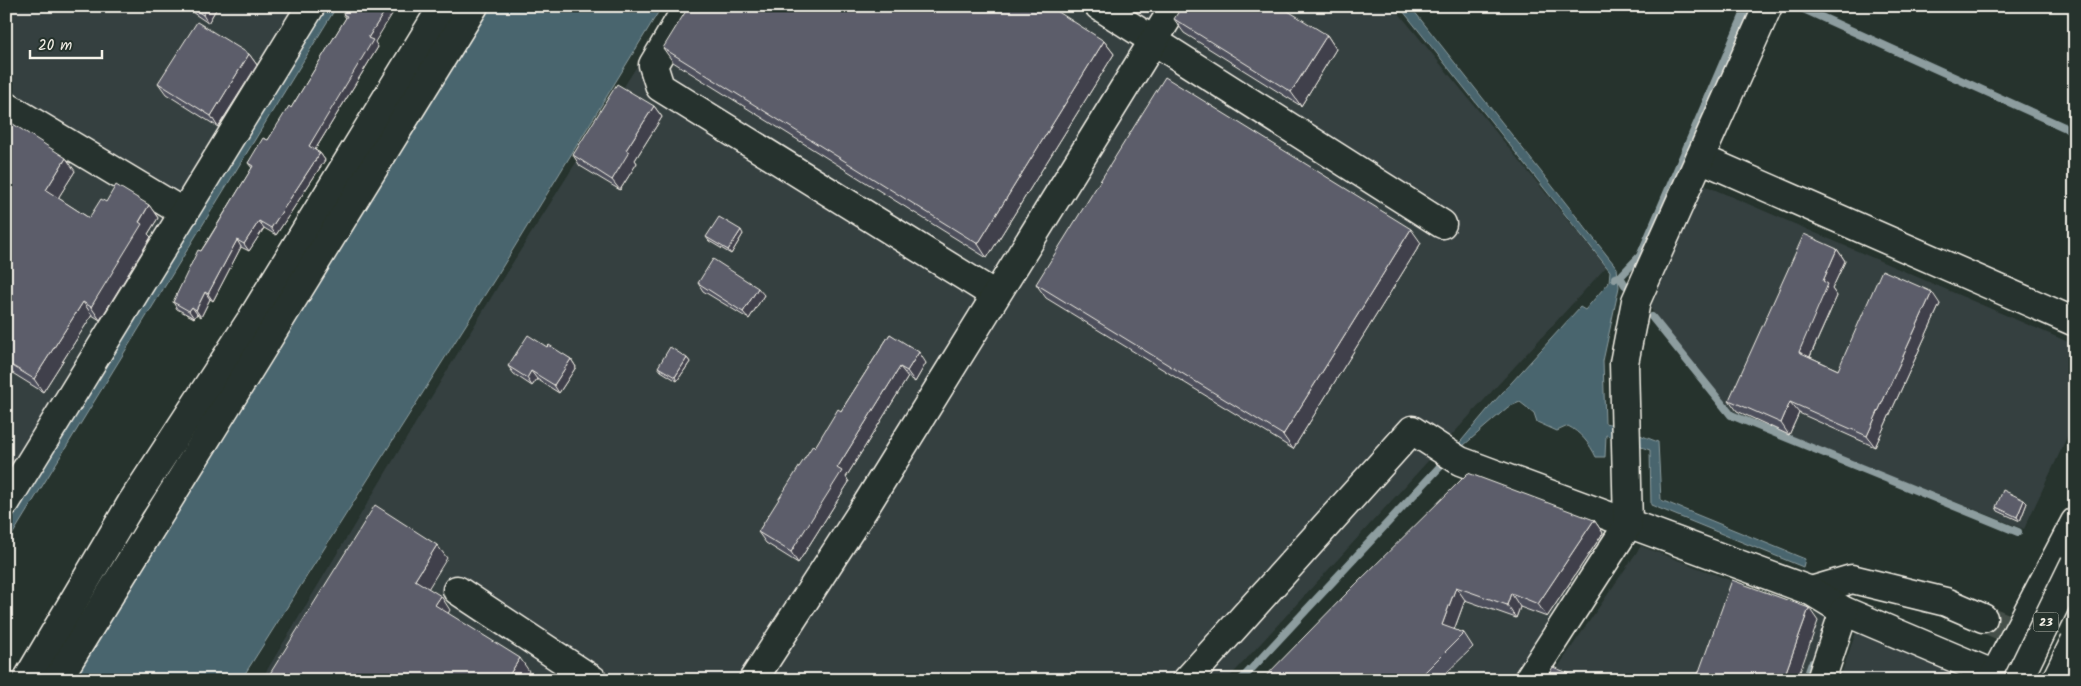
<svg xmlns="http://www.w3.org/2000/svg" width="2081" height="686" viewBox="0 0 2081 686" font-family="Kalam,sans-serif">
	<rect width="100%" height="100%" fill="#26332d"/>
	<filter id="ink" filterUnits="userSpaceOnUse"><feTurbulence type="fractalNoise" baseFrequency=".02" numOctaves="2"/><feDisplacementMap in="SourceGraphic" scale="10" xChannelSelector="R" yChannelSelector="G"/><feConvolveMatrix kernelMatrix="1 2 1 2 8 2 1 2 1" color-interpolation-filters="sRGB"/></filter>
	<g filter="url(#ink)">
		<g fill="#364040">
			<polygon points="6,6 297,6 179,197 6,98"/>
			<polygon points="675,6 1393,6 1606,267 1227,680 261,680 503,278"/>
			<polygon points="6,118 163,212 164,222 6,477"/>
			<polygon points="1704,185 2075,345 2075,420 2024,529 1732,413 1650,308"/>
			<polygon points="1472,478 1611,534 1511,680 1275,680"/>
			<polygon points="1641,546 1832,619 1811,680 1549,680"/>
			<polygon points="1856,632 1960,675 1958,680 1839,680"/>
		</g>
		<g fill="#48656e" stroke="#8d9d9f">
			<polygon points="325,6 337,6 6,545 6,529"/>
			<polygon points="486,6 662,6 498,274 241,680 73,680"/>
			<path d="M1399 6H1410L1617 268 1619 287 1603 361 1605 423 1614 425 1658 442 1661 500 1805 559 1803 567 1651 505 1650 450 1606 435 1605 457H1596C1590 444 1580 432 1568 426L1557 431 1537 422 1534 413 1520 402 1508 407 1441 465 1493 403 1580 307 1585 310 1609 282 1610 271Z"/>
		</g>
		<g fill="none" stroke-linecap="round" stroke-linejoin="round">
			<g stroke="#8d9d9f" stroke-width="8">
				<polyline points="1797,6 2075,132"/>
				<polyline points="1620,277 1625,285"/>
				<polyline points="1615,278 1620,277 1640,256 1747,7"/>
				<polyline points="1652,317 1731,415 2018,532"/>
				<polyline points="1241,680 1448,458"/>
				<polyline points="1806,680 1812,663"/>
			</g>
			<polyline stroke="#455049" stroke-width="28" stroke-dasharray="28 14" stroke-linecap="butt" points="1983,618 2075,658"/>
			<g stroke="#f4f1e8" stroke-width="31">
				<g id="minor">
					<polyline points="688,6 653,65 660,87 995,295"/>
					<polyline points="1099,6 1442,224"/>
					<polyline points="6,106 184,213"/>
					<polyline points="1700,158 2075,322"/>
					<polyline points="6,502 311,6"/>
					<polyline points="457,590 593,680"/>
					<polyline points="1811,591 1852,579 1946,602 1983,618"/>
					<polyline points="27,680 131,504 251,320 443,6"/>
					<polyline points="57,680 474,6"/>
					<polyline points="753,680 867,504 1175,6"/>
					<polyline points="1187,680 1412,430 1460,461 1811,591 1844,611 1995,675"/>
					<polyline points="1528,680 1628,525 1624,363 1636,301 1768,6"/>
					<polyline points="1821,680 1844,611"/>
				</g>
			</g>
			<g stroke="#f4f1e8" stroke-width="31">
				<polyline id="highway" points="1992,680 2075,522"/>
			</g>
			<use href="#minor" stroke="#26332d" stroke-width="28"/>
			<use href="#highway" stroke="#26332d" stroke-width="28"/>
			<g stroke="#f4f1e8" stroke-width="31" stroke-linecap="butt">
				<g id="highway-bridge">
					<polyline points="2018,680 2075,563"/>
					<polyline points="2056,680 2075,641"/>
				</g>
			</g>
			<use href="#highway-bridge" stroke="#26332d" stroke-width="28"/>
		</g>
		<g fill="#4e505c" stroke="#f4f1e8">
			<polygon points="183,6 218,6 208,23"/>
			<polygon points="347,6 378,47 315,150 320,153 325,160 276,235 264,228 249,251 241,247 213,301 210,299 201,317 197,314 194,318 177,309 173,302 201,251 252,168 248,163 268,140 291,108 346,18 343,14"/>
			<polygon points="1137,6 1148,6 1144,11"/>
			<polygon points="1174,19 1327,35 1336,49 1301,106 1184,33"/>
			<polygon points="1104,41 1114,54 987,258 673,62 663,48"/>
			<polygon points="249,54 257,65 218,127 166,94 158,83"/>
			<polygon points="654,106 662,117 635,160 637,163 620,190 580,166 573,155"/>
			<polygon points="6,128 75,171 58,198 89,218 106,202 149,205 158,218 148,234 151,237 100,320 92,315 43,392 6,369"/>
			<polygon points="743,234 731,254 709,241 706,237"/>
			<polygon points="1421,243 1293,449 1046,298 1036,284"/>
			<polygon points="1837,249 1845,261 1832,289 1837,296 1810,357 1838,370 1940,304 1875,447 1799,413 1789,435 1737,411 1729,400"/>
			<polygon points="698,283 764,295 749,319 703,291"/>
			<polygon points="890,334 926,363 915,382 908,377 846,477 849,482 798,563 766,543 758,532 815,447 841,411"/>
			<polygon points="547,347 571,359 576,367 559,393 537,379 532,386 514,374 508,366"/>
			<polygon points="687,358 690,362 677,381 661,371 658,367"/>
			<polygon points="2027,503 2020,521 1998,511 1996,507"/>
			<polygon points="1594,520 1603,533 1547,617 1520,607 1516,618 1465,600 1454,630 1464,633 1473,647 1439,680 1262,680"/>
		</g>
		<g fill="#40414b" stroke="#f4f1e8">
			<polygon points="208,6 218,6 208,23 203,15"/>
			<polygon points="388,6 397,6 375,42 378,47 313,153 309,146 368,38"/>
			<polygon points="1141,6 1148,6 1144,11"/>
			<polygon points="1327,35 1336,49 1301,106 1291,92"/>
			<polygon points="1104,41 1114,54 987,258 978,244"/>
			<polygon points="249,54 257,65 218,127 211,116"/>
			<polygon points="654,106 662,117 635,160 637,163 620,190 612,180 626,150"/>
			<polygon points="320,153 325,160 276,235 271,228"/>
			<polygon points="66,158 75,171 55,203 46,190"/>
			<polygon points="149,205 158,218 148,234 151,237 100,320 91,307"/>
			<polygon points="259,221 264,228 249,251 244,244"/>
			<polygon points="1411,229 1421,243 1293,449 1283,435"/>
			<polygon points="741,230 743,234 731,254 728,250"/>
			<polygon points="237,240 241,247 213,301 208,294"/>
			<polygon points="1837,249 1845,261 1832,289 1837,296 1807,363 1799,352 1823,281"/>
			<polygon points="758,288 764,295 749,319 743,312"/>
			<polygon points="205,292 210,299 201,317 196,310"/>
			<polygon points="1932,292 1940,304 1875,447 1867,436"/>
			<polygon points="83,302 92,315 43,392 34,379"/>
			<polygon points="192,307 197,314 194,318 189,311"/>
			<polygon points="919,352 926,363 915,382 907,371"/>
			<polygon points="687,358 690,362 677,381 675,377"/>
			<polygon points="571,359 576,367 559,393 554,385"/>
			<polygon points="900,367 908,377 846,477 849,482 798,563 791,552 837,468"/>
			<polygon points="531,371 537,379 532,386 527,378"/>
			<polygon points="1790,402 1799,413 1789,435 1781,423"/>
			<polygon points="2024,500 2027,503 2020,521 2017,517"/>
			<polygon points="1594,520 1603,533 1547,617 1538,604"/>
			<polygon points="437,545 447,558 425,594 415,580"/>
			<polygon points="1456,587 1465,600 1451,638 1442,625"/>
			<polygon points="1511,593 1520,607 1516,618 1507,605"/>
			<polygon points="441,596 450,610 445,619 435,605"/>
			<polygon points="1809,608 1818,621 1797,680 1783,680"/>
			<polygon points="520,658 529,671 524,680 506,680"/>
		</g>
		<g fill="#5b5d6b" stroke="#f4f1e8">
			<polygon points="189,6 208,6 203,15"/>
			<polygon points="347,6 388,6 368,38 373,40 309,146 320,153 271,228 259,221 244,244 237,240 208,294 205,292 196,310 192,307 189,311 173,302 198,250 201,251 207,242 253,166 248,163 263,138 268,140 289,106 291,108 347,16 343,14"/>
			<polygon points="689,6 1049,6 1104,41 978,244 663,48"/>
			<polygon points="1182,6 1280,6 1327,35 1291,92 1174,19"/>
			<polygon points="197,22 249,54 211,116 158,83"/>
			<polygon points="1165,77 1411,229 1283,435 1036,284"/>
			<polygon points="617,84 654,106 626,150 629,152 612,180 573,155"/>
			<polygon points="10,122 66,158 46,190 89,218 101,199 106,202 116,185 149,205 139,222 142,224 91,307 83,302 34,379 6,362 6,128"/>
			<polygon points="719,217 741,230 728,250 706,237"/>
			<polygon points="1804,234 1837,249 1823,281 1828,284 1799,352 1838,370 1882,270 1932,292 1867,436 1790,402 1781,423 1729,400"/>
			<polygon points="713,259 758,288 743,312 698,283"/>
			<polygon points="890,334 919,352 907,371 900,367 837,468 842,471 791,552 758,532 813,445 815,447 838,409 841,411"/>
			<polygon points="528,335 547,347 549,345 571,359 554,385 531,371 527,378 508,366"/>
			<polygon points="670,347 687,358 675,377 658,367"/>
			<polygon points="1468,473 1594,520 1538,604 1511,593 1507,605 1456,587 1442,625 1464,633 1417,680 1262,680 1348,592"/>
			<polygon points="2003,490 2024,500 2017,517 1996,507"/>
			<polygon points="375,505 437,545 415,580 441,596 435,605 520,658 506,680 266,680"/>
			<polygon points="1732,580 1809,608 1783,680 1696,680"/>
			<polygon points="1553,667 1585,680 1545,680"/>
		</g>
	</g>
	<g text-anchor="middle" dominant-baseline="central" stroke-width="4" stroke-linejoin="round" paint-order="stroke">
		<rect fill="#26332d" stroke="#b6b8b0" stroke-width="1" x="2033.5" y="612.5" width="25" height="19" rx="4"/>
		<g font-size="12" font-weight="bold" fill="#f4f1e8">
			<text x="2046" y="622">23</text>
		</g>
	</g>
	<rect width="2081" height="686" fill="none" stroke="#26332d" stroke-width="25"/>
	<rect x="12" y="12" width="2056" height="661" fill="none" stroke="#f4f1e8" stroke-width="2" filter="url(#ink)"/>
	<path d="M30 50v8h72v-8" fill="none" stroke="#f4f1e8" stroke-width="2.5"/>
	<text x="38" y="50" font-size="15" fill="#f4f1e8" stroke="#26332d" stroke-width="4" paint-order="stroke">20 m</text>
</svg>
